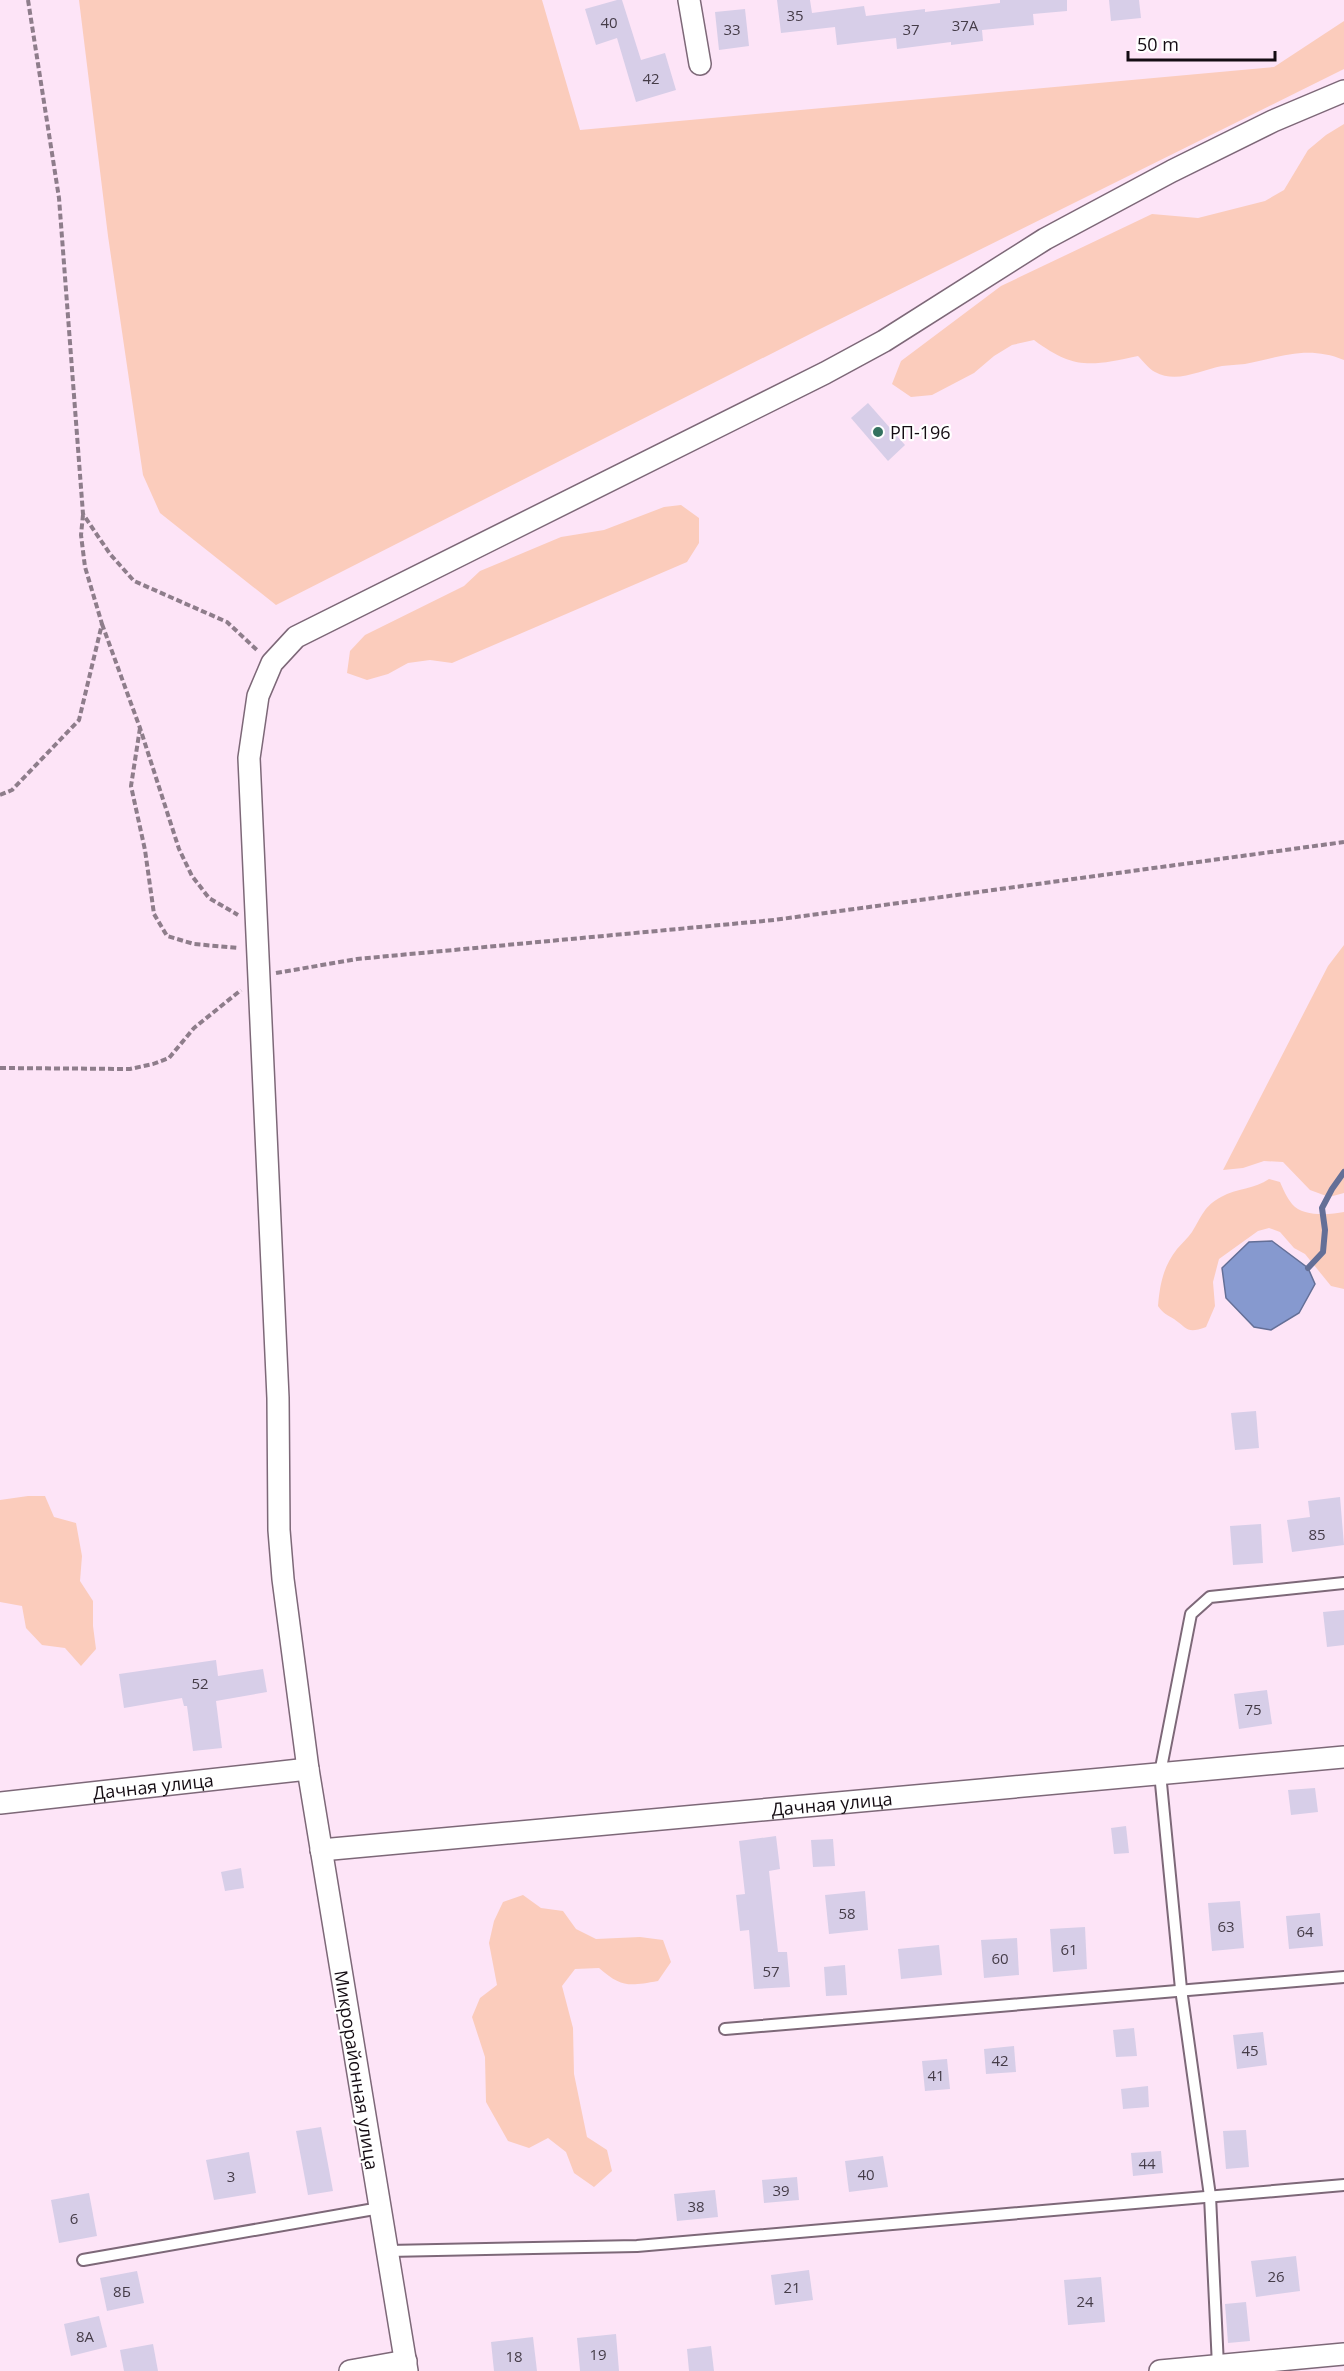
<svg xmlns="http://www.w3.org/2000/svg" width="1344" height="2371" viewBox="0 0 1344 2371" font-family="'Open Sans',sans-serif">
	<rect width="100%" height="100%" fill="#fde4f7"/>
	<g fill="#fbccbc">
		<polygon points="79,0 542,0 580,130 1274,67 1344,21 1344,69 814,332 276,605 160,513 143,475 108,236"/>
		<path d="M1344 124V360C1307 345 1282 357 1245 364 1237 365 1229 365 1222 366 1200 370 1177 384 1155 372 1149 369 1143 361 1138 356 1091 366 1074 370 1034 340L1012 345 994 356 974 373 932 395 911 397 892 384 901 361 1001 286 1152 214 1198 218 1265 201 1284 190 1308 150 1326 135Z"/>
		<polygon points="681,505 699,518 699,543 687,562 452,663 430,660 408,663 388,674 367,680 347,673 350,651 365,635 464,586 480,571 561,537 604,530 664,507"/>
		<polygon points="1344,945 1344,1193 1329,1197 1310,1190 1283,1162 1264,1161 1243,1168 1223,1170 1328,966"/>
		<path d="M1269 1179 1280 1182C1283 1189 1287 1198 1292 1204 1303 1217 1329 1215 1344 1212V1289L1331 1286 1305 1254 1294 1248 1280 1232 1269 1228 1258 1231 1219 1259 1213 1282 1215 1306 1206 1327C1187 1334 1188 1329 1174 1319 1167 1315 1163 1313 1158 1306 1160 1284 1163 1267 1177 1249 1182 1243 1188 1238 1192 1232 1202 1216 1204 1206 1221 1197 1237 1188 1255 1189 1269 1179Z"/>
		<polygon points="28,1496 45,1496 54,1517 76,1523 82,1556 80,1581 93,1601 93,1626 96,1649 81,1666 65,1648 42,1645 26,1628 22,1606 0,1602 0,1500"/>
		<path d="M523 1895 541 1908 563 1911 576 1929 596 1939 640 1937 663 1940 671 1962 658 1981C629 1986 622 1988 599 1968L575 1969 562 1986 573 2028 574 2074 587 2137 607 2150 612 2171 594 2187 574 2173 566 2152 548 2138 529 2148 508 2141 486 2102 485 2057 472 2017 480 1998 497 1985 489 1943 494 1921 503 1902Z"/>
	</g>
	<polygon fill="#8699cf" stroke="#646f97" stroke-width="1.5" points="1272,1241 1308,1268 1315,1284 1299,1313 1271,1330 1254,1327 1226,1298 1222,1268 1249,1242"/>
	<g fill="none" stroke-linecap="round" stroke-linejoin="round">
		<polyline stroke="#646f97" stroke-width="6" points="1308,1268 1323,1252 1325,1230 1322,1208 1332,1189 1344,1172"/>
	</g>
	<g fill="#d7cee8">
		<polygon points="617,0 622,0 641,60 665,53 676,90 636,102 617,38 596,45 585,9"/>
		<polygon points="777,0 810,0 812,13 864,6 866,16 925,9 925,12 1000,3 1000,0 1067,0 1067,11 1033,14 1034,25 982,30 983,41 951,45 951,42 897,49 896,38 837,45 835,27 781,33"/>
		<polygon points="1109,0 1139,0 1141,18 1111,21"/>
		<polygon points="745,9 749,46 719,50 715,12"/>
		<polygon points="868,403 905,445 888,461 851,418"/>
		<polygon points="1256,1411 1259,1448 1235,1450 1231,1413"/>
		<polygon points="1340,1497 1344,1545 1292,1552 1287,1520 1310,1517 1308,1501"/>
		<polygon points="1261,1524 1263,1563 1233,1565 1230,1526"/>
		<polygon points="1344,1610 1344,1645 1327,1647 1323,1612"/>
		<polygon points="216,1660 218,1676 263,1669 267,1692 216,1701 222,1748 193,1751 187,1706 184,1706 182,1698 124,1708 119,1674"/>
		<polygon points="1267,1690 1272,1724 1239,1729 1234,1694"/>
		<polygon points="1315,1788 1318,1812 1291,1815 1288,1790"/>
		<polygon points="1126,1826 1129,1853 1114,1854 1111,1828"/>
		<polygon points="776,1836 780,1869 769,1871 778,1952 787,1952 790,1987 754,1989 749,1930 740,1931 736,1895 745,1894 739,1841"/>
		<polygon points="833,1839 835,1866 813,1867 811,1840"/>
		<polygon points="241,1868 244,1888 225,1891 221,1872"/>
		<polygon points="865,1891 868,1930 829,1934 825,1895"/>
		<polygon points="1240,1901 1244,1948 1212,1951 1208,1903"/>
		<polygon points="1320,1913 1323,1946 1289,1949 1286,1916"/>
		<polygon points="1085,1927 1087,1969 1053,1972 1050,1929"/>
		<polygon points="1017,1938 1019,1975 984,1978 981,1940"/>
		<polygon points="939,1945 942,1975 901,1979 898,1949"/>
		<polygon points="845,1965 847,1995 826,1996 824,1967"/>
		<polygon points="1134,2028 1137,2056 1116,2057 1113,2030"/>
		<polygon points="1263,2032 1267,2065 1237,2069 1233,2035"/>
		<polygon points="1014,2046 1016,2072 986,2074 984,2049"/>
		<polygon points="947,2059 950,2089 925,2091 922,2061"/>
		<polygon points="1148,2086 1149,2107 1123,2109 1121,2089"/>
		<polygon points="321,2127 333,2191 308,2195 296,2131"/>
		<polygon points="1246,2130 1249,2167 1226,2169 1223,2131"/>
		<polygon points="1161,2151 1163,2173 1133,2176 1131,2153"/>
		<polygon points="249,2152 256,2193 214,2200 206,2160"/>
		<polygon points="883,2156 888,2187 849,2192 845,2161"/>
		<polygon points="797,2177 799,2200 764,2203 762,2180"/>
		<polygon points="715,2190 718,2217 677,2221 674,2194"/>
		<polygon points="89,2193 97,2236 59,2243 51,2200"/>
		<polygon points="1296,2256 1300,2291 1256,2297 1251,2261"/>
		<polygon points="809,2270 813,2300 775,2305 771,2275"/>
		<polygon points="137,2271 144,2303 107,2311 100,2278"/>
		<polygon points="1101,2277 1105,2322 1068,2325 1064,2280"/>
		<polygon points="1246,2302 1250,2341 1228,2343 1225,2304"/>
		<polygon points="99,2316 107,2347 71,2356 64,2324"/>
		<polygon points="616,2334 619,2371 580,2371 577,2338"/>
		<polygon points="533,2337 537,2371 494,2371 491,2342"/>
		<polygon points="153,2344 158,2371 124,2371 120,2350"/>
		<polygon points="711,2346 714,2371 689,2371 687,2349"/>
	</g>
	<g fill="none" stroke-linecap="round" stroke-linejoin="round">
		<g stroke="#7d6878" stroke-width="14">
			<g id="lane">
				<polyline points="725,2029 1344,1977"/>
				<polyline points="388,2251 637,2246 1344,2185"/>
				<polyline points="83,2260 380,2208"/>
				<polyline points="1218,2366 1210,2196 1181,1989 1160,1773 1191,1614 1210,1597 1344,1583"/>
			</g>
		</g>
		<g stroke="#7d6878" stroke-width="24">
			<g id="street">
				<polyline points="689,0 700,64"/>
				<path id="s1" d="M0 1803 308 1769"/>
				<path id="s2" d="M321 1850 1344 1757"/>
				<polyline points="350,2371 406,2361"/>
				<polyline points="407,2371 308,1769 283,1579 279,1530 278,1398 249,758 258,696 272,663 296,637 825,373 884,341 1045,239 1172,171 1273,121 1344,91"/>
				<polyline points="1160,2371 1344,2354"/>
			</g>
		</g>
		<g stroke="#8e7d8b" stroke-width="4" stroke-dasharray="6 3" stroke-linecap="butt">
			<polyline points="28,0 59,198 83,514 110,554 134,581 227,622 258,651"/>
			<polyline points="102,624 140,728 179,849 192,876 209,898 238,915"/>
			<polyline points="140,728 131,786 145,850 154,914 167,936 194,944 238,948"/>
			<polyline points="0,795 12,790 79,720 102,624 85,567 81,535 83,515"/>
			<polyline points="276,973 357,959 774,920 1344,842"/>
			<polyline points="0,1068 130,1069 153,1064 169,1058 194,1028 241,990"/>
		</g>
		<use href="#lane" stroke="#fff" stroke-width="10"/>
		<use href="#street" stroke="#fff" stroke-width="21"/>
	</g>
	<circle fill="#33725f" stroke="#fff" stroke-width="2" cx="878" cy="432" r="6"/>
	<g text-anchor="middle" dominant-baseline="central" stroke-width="4.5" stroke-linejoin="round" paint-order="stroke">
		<g font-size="15" fill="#453c48">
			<text x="795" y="15">35</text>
			<text x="609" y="22">40</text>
			<text x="965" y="25">37А</text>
			<text x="732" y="29">33</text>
			<text x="911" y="29">37</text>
			<text x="651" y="78">42</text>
			<text x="1317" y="1534">85</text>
			<text x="200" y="1683">52</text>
			<text x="1253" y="1709">75</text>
			<text x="847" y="1913">58</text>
			<text x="1226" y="1926">63</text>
			<text x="1305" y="1931">64</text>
			<text x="1069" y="1949">61</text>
			<text x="1000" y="1958">60</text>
			<text x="771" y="1971">57</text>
			<text x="1250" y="2050">45</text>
			<text x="1000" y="2060">42</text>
			<text x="936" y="2075">41</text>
			<text x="1147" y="2163">44</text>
			<text x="866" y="2174">40</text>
			<text x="231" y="2176">3</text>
			<text x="781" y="2190">39</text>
			<text x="696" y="2206">38</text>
			<text x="74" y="2218">6</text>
			<text x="1276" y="2276">26</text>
			<text x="792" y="2287">21</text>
			<text x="122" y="2291">8Б</text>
			<text x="1085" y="2301">24</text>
			<text x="85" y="2336">8А</text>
			<text x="598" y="2354">19</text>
			<text x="514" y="2356">18</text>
		</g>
		<g font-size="18" fill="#140c13" stroke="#fff" text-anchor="start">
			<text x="890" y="432">РП-196</text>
		</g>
		<g font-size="18" fill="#140c13" stroke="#fff">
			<text stroke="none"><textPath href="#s1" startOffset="154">Дачная улица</textPath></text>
			<text stroke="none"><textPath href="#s2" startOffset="513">Дачная улица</textPath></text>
			<text transform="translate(357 2070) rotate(81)">Микрорайонная улица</text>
		</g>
	</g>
	<path d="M1128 51v9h147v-9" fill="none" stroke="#140c13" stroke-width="3"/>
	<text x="1137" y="51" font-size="18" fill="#140c13" stroke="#ffffff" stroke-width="4.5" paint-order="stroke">50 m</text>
</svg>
